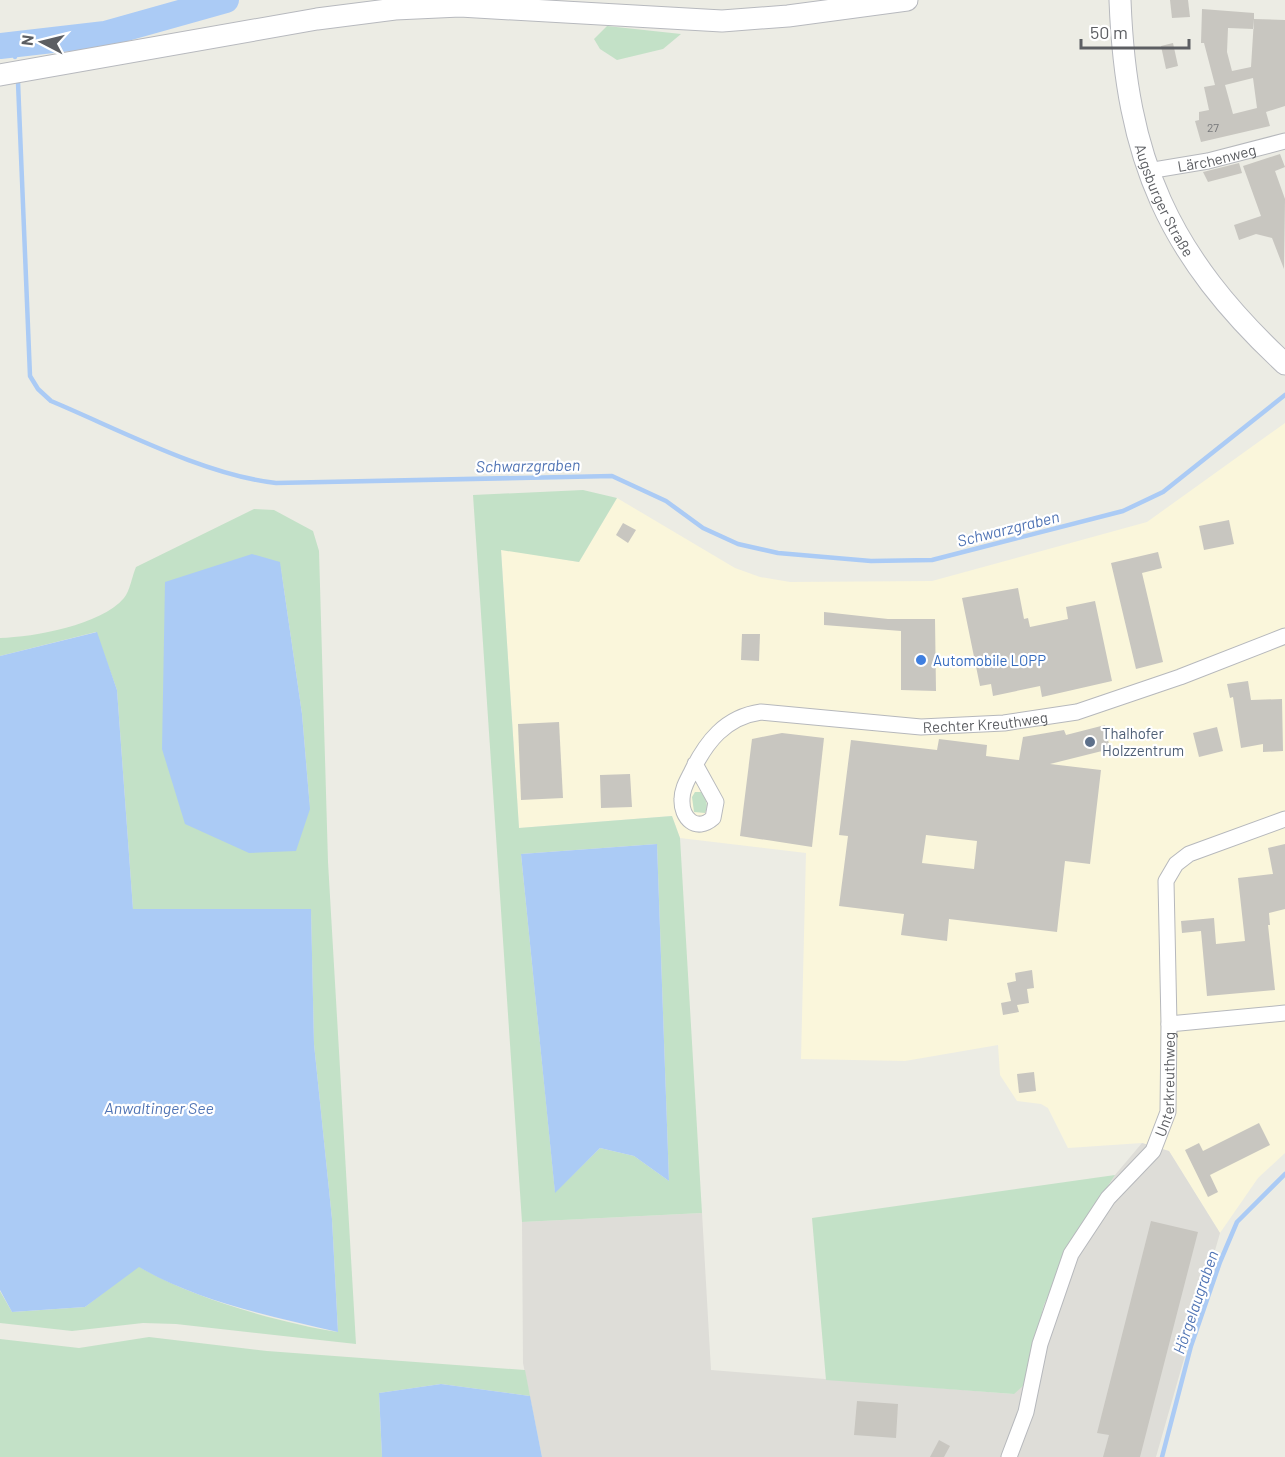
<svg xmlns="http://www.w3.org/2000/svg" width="1285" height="1457" viewBox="0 0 1285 1457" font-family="Barlow,sans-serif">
	<rect width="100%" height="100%" fill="#ecece4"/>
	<polygon fill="#faf6db" points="1285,423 1285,1153 1258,1178 1220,1233 1169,1151 1142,1143 1068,1148 1048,1108 1041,1104 1017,1101 1000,1075 998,1045 905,1061 801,1059 806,853 680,838 672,816 519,828 501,549 579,562 617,498 735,568 760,577 790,582 932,581 1147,522"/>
	<polygon fill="#deddd8" points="1142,1143 1169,1151 1220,1233 1156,1457 542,1457 523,1363 522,1222 702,1213 711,1370 1013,1394 1023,1386 1044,1305 1072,1242 1115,1175"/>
	<g fill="#c3e1c7" fill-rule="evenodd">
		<polygon points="607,26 681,34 663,49 617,60 600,49 594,39"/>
		<path d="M583 490 617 498 579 562 501 550 519 828 672 816 680 838 702 1213 522 1222 473 495ZM657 844 669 1181 634 1156 600 1148 555 1192 521 854Z"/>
		<path d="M254 509 274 510 313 531 319 551 328 862 356 1344 176 1324 143 1323 72 1331 0 1323V1291L12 1312 85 1307 138 1266C189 1297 279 1323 338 1332L332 1219 314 1044 311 910 133 909 117 690 96 632 0 656V638C34 637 101 625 124 598 130 591 132 576 136 567ZM280 562 302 714 310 809Z"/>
		<path d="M695 792H701C706 799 709 805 705 813L694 812 692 797Z"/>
		<polygon points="1115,1175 1072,1242 1044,1305 1023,1386 1014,1394 826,1380 812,1218"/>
		<polygon points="149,1337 267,1351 525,1370 530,1396 441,1384 379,1393 382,1457 0,1457 0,1339 79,1348"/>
	</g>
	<g fill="#abcbf5">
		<polygon points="252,554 280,562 302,714 310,809 296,851 249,853 185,824 162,749 165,582"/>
		<path d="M97 632 117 690 133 909H311L314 1044 332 1219 338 1332C271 1316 199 1302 139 1267L85 1307 12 1312 0 1290V656Z"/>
		<polygon points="657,844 669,1181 634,1156 600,1148 555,1193 521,854"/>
		<polygon points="441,1384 530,1396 542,1457 382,1457 379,1393"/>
	</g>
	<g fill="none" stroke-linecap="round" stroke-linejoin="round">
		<g stroke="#abcbf5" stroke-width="4.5">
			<polyline points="14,44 15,57"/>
			<path d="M18 82 30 376 38 389 51 401C118 429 204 475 276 483L612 476 666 501 703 528 738 544 778 553 871 561 932 560 1123 511 1163 492 1285 395"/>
			<polyline points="1162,1457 1191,1346 1220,1262 1237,1222 1285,1174"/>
		</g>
		<polyline stroke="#abcbf5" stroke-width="26" points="0,46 105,34 226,0"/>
	</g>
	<g fill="#c8c6c0" fill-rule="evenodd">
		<polygon points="1170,0 1188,0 1190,17 1172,18"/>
		<path d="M1202 9 1254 13V29L1228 28 1227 52 1232 71 1251 67 1254 19 1285 20V106L1266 112 1270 126 1201 142 1195 121 1199 120V112L1209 110 1204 87 1215 85 1204 43H1201ZM1253 78 1257 108 1233 114 1225 85Z"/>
		<polygon points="1173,43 1178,66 1166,69 1161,46"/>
		<polygon points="1280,154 1285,167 1275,171 1285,199 1284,269 1272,238 1256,234 1239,240 1234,225 1261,216 1243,166"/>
		<polygon points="1239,163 1242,173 1208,182 1203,172"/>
		<polygon points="1229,520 1234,544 1204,550 1199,526"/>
		<polygon points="623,523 636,530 628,543 616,535"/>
		<polygon points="1158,552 1162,568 1142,573 1163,662 1136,669 1111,563"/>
		<polygon points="1018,588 1024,619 1028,618 1030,627 1068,619 1066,607 1095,601 1112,681 1042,697 1040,686 993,696 991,684 980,686 962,598"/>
		<polygon points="824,612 888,619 935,619 936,691 901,690 901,631 824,625"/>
		<polygon points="742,634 760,634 759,661 741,660"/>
		<polygon points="1248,681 1251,700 1282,699 1283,751 1263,752 1263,744 1241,748 1233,697 1230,698 1227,684"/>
		<polygon points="559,722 563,798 521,800 518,724"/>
		<path d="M1105 725 1110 749 1050 764 1101 770 1090 864 1065 861 1057 932 949 919 947 941 901 935 904 914 839 906 848 836 839 835 851 740 937 750 939 739 987 745 986 756 1019 760 1023 737 1064 730 1066 735ZM926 835 977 841 974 869 922 863Z"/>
		<polygon points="1217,727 1223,751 1199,757 1193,733"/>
		<polygon points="782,733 824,738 812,847 740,836 752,739"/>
		<polygon points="630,774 632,807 601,808 600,775"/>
		<polygon points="1285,844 1285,909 1269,913 1270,925 1268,925 1275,990 1207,996 1201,931 1182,933 1181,921 1214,918 1216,944 1245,941 1238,878 1273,874 1268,848"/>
		<polygon points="1032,970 1034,988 1027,989 1029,1003 1017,1005 1019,1012 1003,1015 1001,1003 1011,1001 1007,983 1016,981 1015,973"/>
		<polygon points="1034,1072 1036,1091 1019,1093 1017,1074"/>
		<polygon points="1259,1123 1270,1145 1210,1175 1218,1192 1208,1197 1185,1150 1199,1143 1203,1151"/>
		<polygon points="1151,1221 1198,1232 1140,1457 1103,1457 1109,1435 1097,1433"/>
		<polygon points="857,1401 898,1404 896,1438 854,1435"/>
		<polygon points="939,1440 950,1446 944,1457 930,1457"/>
	</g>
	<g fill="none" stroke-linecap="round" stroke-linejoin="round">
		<g stroke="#b6b8bc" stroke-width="17">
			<g id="minor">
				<path id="s1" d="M1148 171 1208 161 1285 141"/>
				<path id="s2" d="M695 764 716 802 713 818C696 833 681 818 682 799 682 789 687 781 691 773 706 742 725 717 761 712L921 727 1004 723 1077 712 1180 677 1285 636"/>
				<polyline points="1169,1024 1285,1013"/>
				<path id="s3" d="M1009 1457 1026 1412 1040 1344 1071 1254 1108 1198 1153 1151 1168 1112 1169 1024 1166 881 1176 864 1189 854 1285 819"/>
			</g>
		</g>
		<g stroke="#b7b9be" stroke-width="23">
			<g id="secondary">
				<path id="s4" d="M1120 0C1126 160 1168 255 1285 364"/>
				<polyline points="0,75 317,19 395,9 460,6 722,21 788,16 907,0"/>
			</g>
		</g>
		<use href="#minor" stroke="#fff" stroke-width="15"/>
		<use href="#secondary" stroke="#fff" stroke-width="21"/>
	</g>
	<circle fill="#3f7fe0" stroke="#fff" stroke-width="2" cx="921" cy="660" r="6"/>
	<circle fill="#5c6f8a" stroke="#fff" stroke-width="2" cx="1090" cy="742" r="6"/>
	<g text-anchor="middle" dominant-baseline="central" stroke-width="4.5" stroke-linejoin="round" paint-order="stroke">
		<g font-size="12" fill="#77787a">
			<text x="1213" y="127">27</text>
		</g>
		<g font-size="15" fill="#5c5e62" stroke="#fff">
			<text stroke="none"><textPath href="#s1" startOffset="70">Lärchenweg</textPath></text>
			<text stroke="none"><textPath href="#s4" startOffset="207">Augsburger Straße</textPath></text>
			<text stroke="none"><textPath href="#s2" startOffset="459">Rechter Kreuthweg</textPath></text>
			<text stroke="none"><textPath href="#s3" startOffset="414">Unterkreuthweg</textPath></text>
		</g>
		<g font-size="15" fill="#366cbe" stroke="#fff" text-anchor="start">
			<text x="933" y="660">Automobile LOPP</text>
		</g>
		<g font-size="15" fill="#4e5e75" stroke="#fff" text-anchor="start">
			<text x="1102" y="733">Thalhofer<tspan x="1102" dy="17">Holzzentrum</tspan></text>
		</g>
		<g font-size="16" font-style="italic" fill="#5175b5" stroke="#fff">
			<text transform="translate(528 465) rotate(-1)">Schwarzgraben</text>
			<text transform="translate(1008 528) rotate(-14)">Schwarzgraben</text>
			<text x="159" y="1107">Anwaltinger See</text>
			<text transform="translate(1195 1302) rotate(-71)">Hörgelaugraben</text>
		</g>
	</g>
	<g transform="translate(42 42) rotate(277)" stroke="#ffffff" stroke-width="4.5" paint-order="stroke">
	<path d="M0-4.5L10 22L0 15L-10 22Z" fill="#5c5e62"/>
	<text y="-9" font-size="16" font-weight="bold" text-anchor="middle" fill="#5c5e62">N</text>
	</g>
	<path d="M1081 39v9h108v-9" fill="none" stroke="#5c5e62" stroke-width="3"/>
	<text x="1090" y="39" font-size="18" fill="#5c5e62" stroke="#ffffff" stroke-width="4.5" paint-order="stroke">50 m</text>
</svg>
